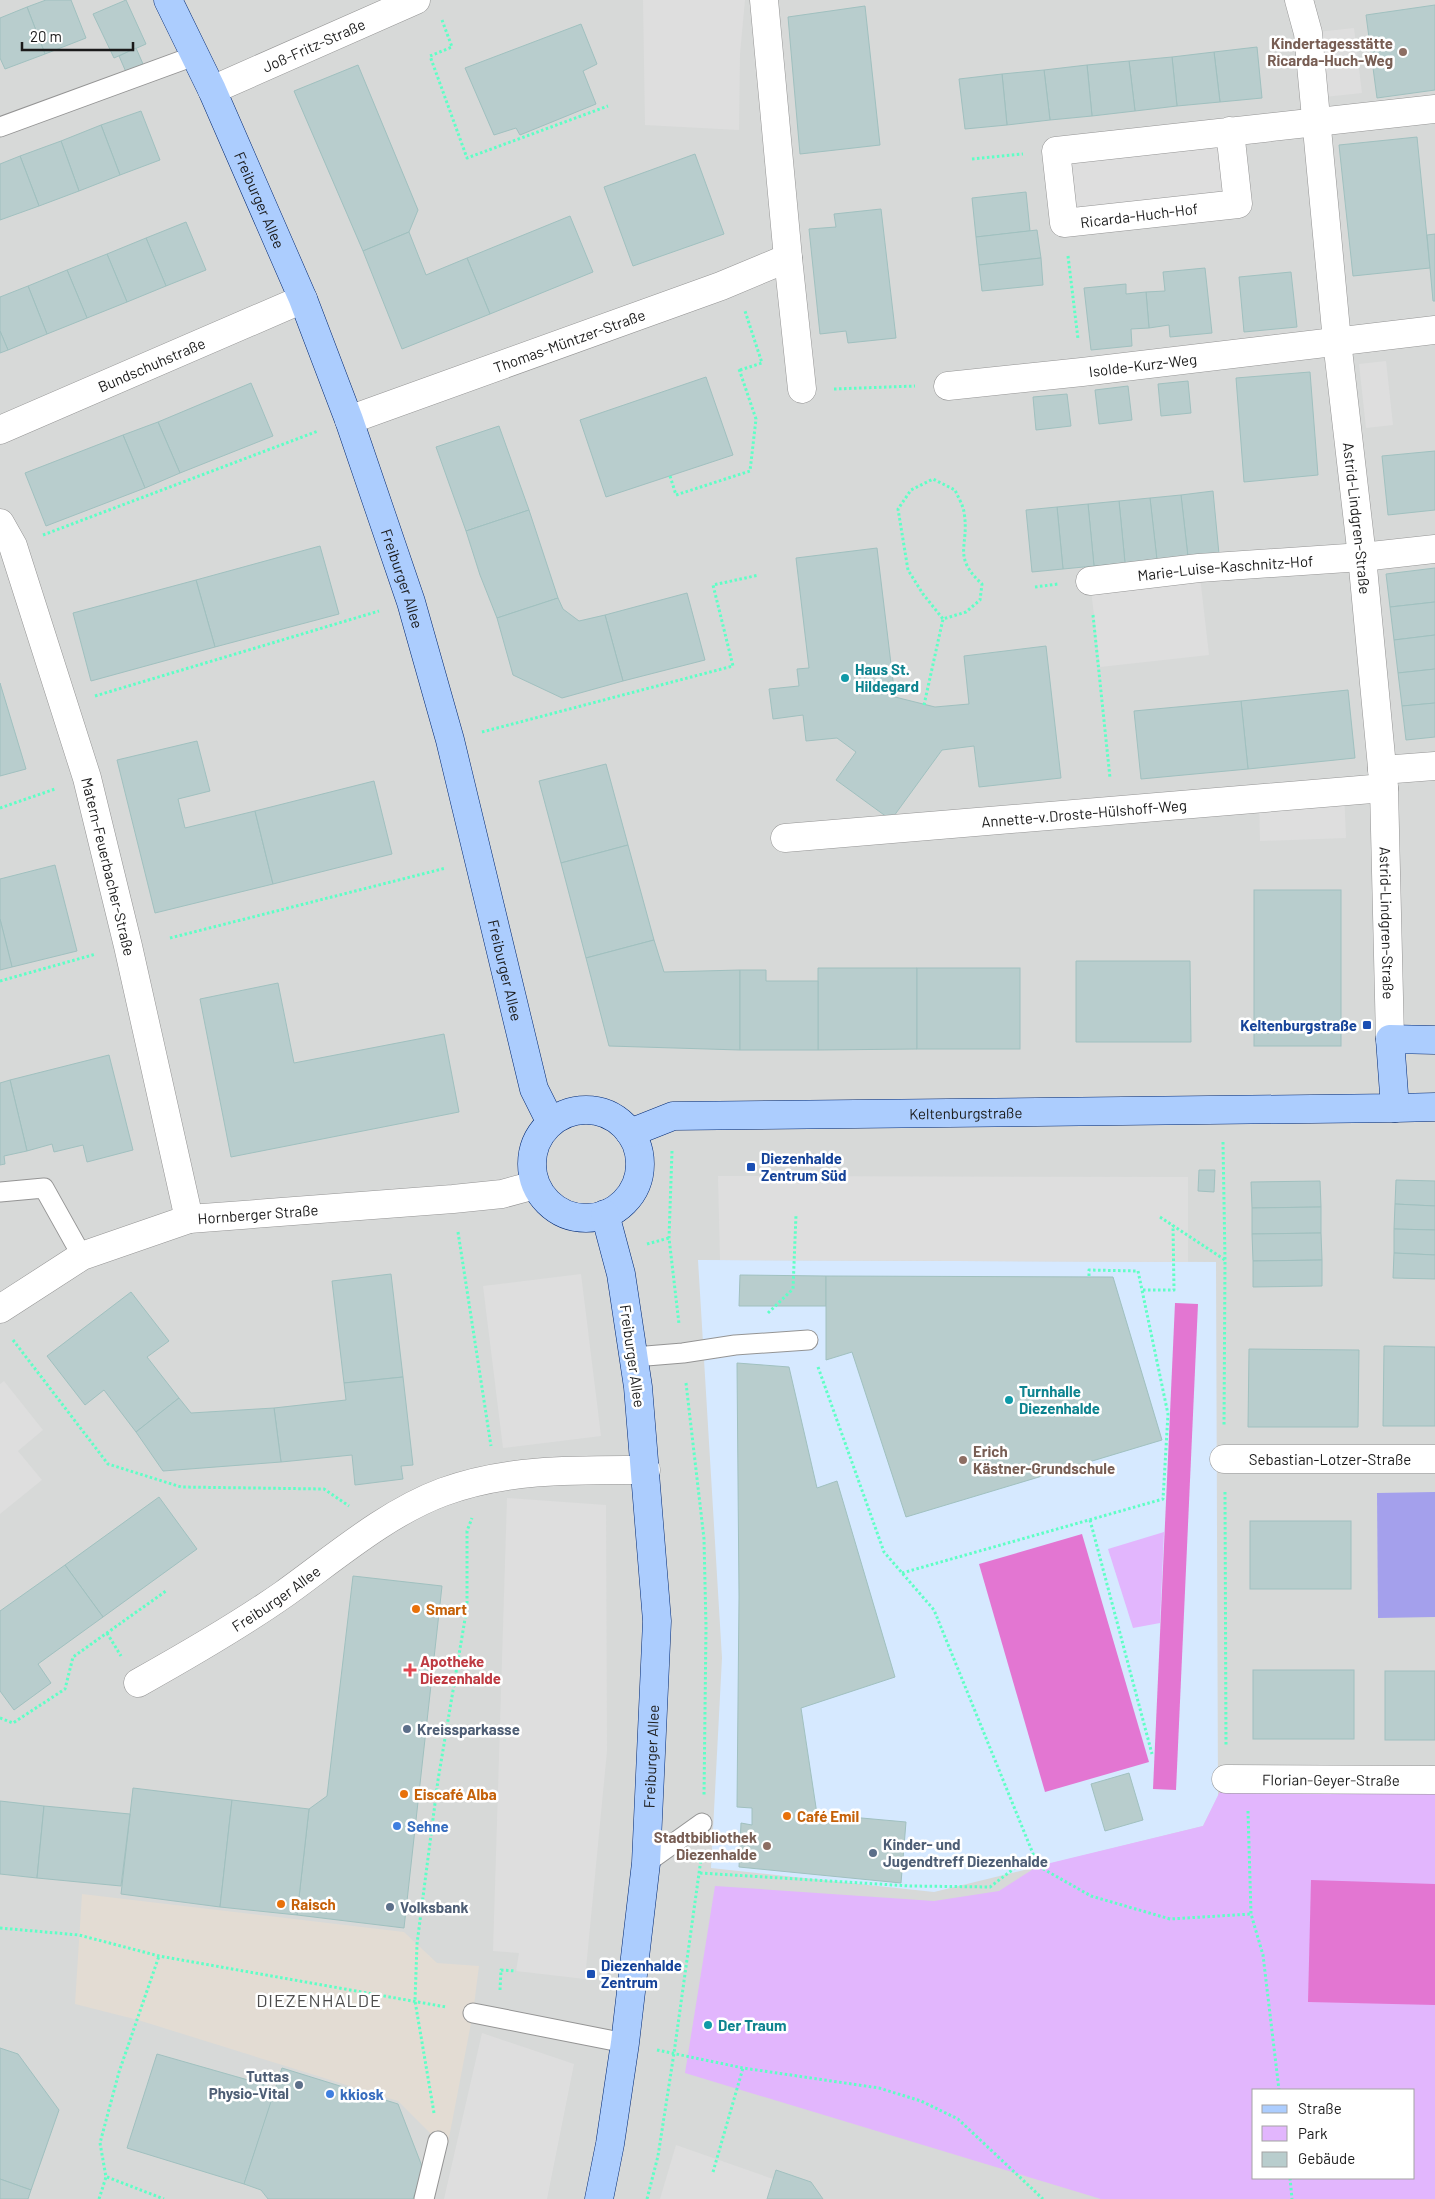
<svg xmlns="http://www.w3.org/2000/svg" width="1435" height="2199" viewBox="0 0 1435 2199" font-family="Barlow,sans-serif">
	<rect width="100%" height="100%" fill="#dfeaed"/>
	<path fill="#d7d9d8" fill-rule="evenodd" d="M0 0H1435V2199H0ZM1254 2090H1414V2178H1254Z"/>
	<polygon fill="#d6e9ff" points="698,1260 1216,1262 1218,1796 1203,1826 934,1892 711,1868 722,1658"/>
	<polygon fill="#a4a0ec" points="1435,1492 1435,1617 1378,1618 1377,1493"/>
	<g fill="#e2b6fd" fill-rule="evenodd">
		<polygon points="1164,1532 1160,1623 1133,1628 1108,1549"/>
		<path d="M1226 1779 1435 1780V2199H1101L685 2073 715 1886 934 1901 999 1891 1038 1866 1203 1826ZM1254 2090H1414V2178H1254Z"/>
	</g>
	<g fill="#e376d2">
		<polygon points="1175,1303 1198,1304 1176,1790 1153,1789"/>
		<polygon points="1082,1534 1149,1762 1045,1792 979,1564"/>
		<polygon points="1311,1880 1435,1884 1435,2005 1308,2002"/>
	</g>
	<g fill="#dedede">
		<polygon points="643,0 745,0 740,54 739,130 645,125"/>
		<polygon points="1354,28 1362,93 1315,98 1308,33"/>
		<polygon points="1230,131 1238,204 1064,223 1056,151"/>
		<polygon points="1386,361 1393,425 1366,428 1359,364"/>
		<polygon points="1199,568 1209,655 1100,667 1090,581"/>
		<polygon points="1344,791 1346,838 1260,841 1259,798"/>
		<polygon points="718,1176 1188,1177 1188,1262 720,1260"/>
		<polygon points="581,1274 601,1436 503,1448 483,1286"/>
		<polygon points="4,1381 43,1430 18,1451 42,1480 0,1514 0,1384"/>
		<polygon points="507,1498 606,1505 607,1751 585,1979 516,1971 519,1953 493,1951"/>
		<polygon points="482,2033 574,2064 547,2199 444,2199"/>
		<polygon points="676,2145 773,2179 767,2199 660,2199"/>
	</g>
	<polygon fill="#e3dcd3" points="82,1894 404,1932 437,1963 479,1966 473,2013 448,2143 438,2141 398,2101 138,2020 75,2004"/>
	<g fill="#b8cdcd" stroke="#a0c0bf">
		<polygon points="46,0 71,0 86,38 45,54 27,7"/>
		<polygon points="126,0 146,44 114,58 93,14"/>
		<polygon points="1435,5 1435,90 1377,98 1366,15"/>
		<polygon points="865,6 880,145 800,154 788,17"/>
		<polygon points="27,7 45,54 5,69 0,58 0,18"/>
		<polygon points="581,24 597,64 583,71 596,104 520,135 516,128 494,135 465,68"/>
		<polygon points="1257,47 1262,98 1220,102 1214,52"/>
		<polygon points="136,48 143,64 126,72 119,56"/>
		<polygon points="1214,52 1220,102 1177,106 1172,57"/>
		<polygon points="1172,57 1177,106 1135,111 1129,61"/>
		<polygon points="1129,61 1135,111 1092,116 1087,65"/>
		<polygon points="358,65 418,210 409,232 363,251 294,91"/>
		<polygon points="1087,65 1092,116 1050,120 1044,70"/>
		<polygon points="1044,70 1050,120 1007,125 1002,74"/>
		<polygon points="1002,74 1007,125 965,129 959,79"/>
		<polygon points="141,111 160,160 120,175 101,125"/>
		<polygon points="101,125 120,175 79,191 61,141"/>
		<polygon points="1417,137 1430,268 1353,276 1339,145"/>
		<polygon points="61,141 79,191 39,206 20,156"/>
		<polygon points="695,154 724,234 633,266 604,187"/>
		<polygon points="20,156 39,206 0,220 0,164"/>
		<polygon points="1026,192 1030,231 976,237 972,198"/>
		<polygon points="881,209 896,338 848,343 846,331 820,334 809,229 836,227 834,214"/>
		<polygon points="570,216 593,272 490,314 467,258"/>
		<polygon points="186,222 206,270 166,286 146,238"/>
		<polygon points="1037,230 1041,258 979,265 976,237"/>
		<polygon points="409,232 426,275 467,258 490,314 402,349 363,251"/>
		<polygon points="1435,234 1435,301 1433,301 1427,235"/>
		<polygon points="146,238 166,286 127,302 107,254"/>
		<polygon points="107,254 127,302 87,318 67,270"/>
		<polygon points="1041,258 1043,285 982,291 979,265"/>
		<polygon points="1205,268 1212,333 1170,337 1169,325 1149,328 1146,292 1165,291 1163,272"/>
		<polygon points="67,270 87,318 47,334 28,286"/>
		<polygon points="1291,272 1297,327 1244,332 1239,277"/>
		<polygon points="1126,284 1126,294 1146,292 1149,328 1131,329 1132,346 1091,350 1084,288"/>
		<polygon points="28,286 47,334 8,350 0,331 0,297"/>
		<polygon points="0,331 8,350 0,353"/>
		<polygon points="1310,372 1318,475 1244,482 1236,378"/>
		<polygon points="706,377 733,455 606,497 580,420"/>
		<polygon points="1188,381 1191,413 1161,416 1158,384"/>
		<polygon points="251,383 273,436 180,473 158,422"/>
		<polygon points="1128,386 1132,420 1099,424 1095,390"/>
		<polygon points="1067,394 1071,426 1036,430 1033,397"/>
		<polygon points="158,422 180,473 145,488 123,435"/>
		<polygon points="499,426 529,510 466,531 436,447"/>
		<polygon points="123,435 145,488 46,526 25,473"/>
		<polygon points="1435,451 1435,510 1388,515 1382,456"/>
		<polygon points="1213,491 1219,554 1188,557 1181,495"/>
		<polygon points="1181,495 1188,557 1157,560 1150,498"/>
		<polygon points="1150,498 1157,560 1125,563 1119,501"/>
		<polygon points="1119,501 1125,563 1094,566 1088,504"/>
		<polygon points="1088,504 1094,566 1063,569 1057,507"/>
		<polygon points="1057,507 1063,569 1032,572 1026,510"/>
		<polygon points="529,510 558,598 497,618 480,575 466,531"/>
		<polygon points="320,546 339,614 215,647 196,580"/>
		<polygon points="877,548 895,697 935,707 969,704 964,656 1046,646 1061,778 979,787 974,746 942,750 891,820 836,780 856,752 837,738 806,741 803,715 773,719 769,689 799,686 797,669 809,668 796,558"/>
		<polygon points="1435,568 1435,602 1390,607 1386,574"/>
		<polygon points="196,580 215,647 91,681 73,613"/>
		<polygon points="687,593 705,660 623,681 605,615"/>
		<polygon points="558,598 563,609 579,621 605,615 623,681 562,698 513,675 497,618"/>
		<polygon points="1435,602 1435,635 1394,640 1390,607"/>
		<polygon points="1435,635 1435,669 1398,673 1394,640"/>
		<polygon points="1435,669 1435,703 1402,706 1398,673"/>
		<polygon points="0,683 26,769 0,776"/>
		<polygon points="1348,690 1355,758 1248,769 1241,701"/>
		<polygon points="1241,701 1248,769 1141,779 1134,711"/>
		<polygon points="1435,703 1435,737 1406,740 1402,706"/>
		<polygon points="197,741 210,791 178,799 185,828 255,811 273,884 155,913 117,760"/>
		<polygon points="606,764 628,845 561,863 539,781"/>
		<polygon points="374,781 392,854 273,884 255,811"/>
		<polygon points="628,845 654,940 586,958 561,863"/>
		<polygon points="55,865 77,951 12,967 0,919 0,879"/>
		<rect x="1254" y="890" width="87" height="156"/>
		<polygon points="0,919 12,967 0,970"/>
		<polygon points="654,940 664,972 740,970 740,1050 609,1046 586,958"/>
		<polygon points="1076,961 1190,961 1191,1042 1076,1042"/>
		<polygon points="818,968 917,968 917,1049 818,1050"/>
		<rect x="917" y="968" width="103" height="81"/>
		<polygon points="740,970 766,970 766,981 818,981 818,1050 740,1050"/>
		<polygon points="278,983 294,1063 444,1034 459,1112 231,1157 200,999"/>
		<polygon points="109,1055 133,1150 87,1162 83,1145 54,1152 52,1144 27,1151 10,1080"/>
		<polygon points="10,1080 27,1151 4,1156 5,1164 0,1165 0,1083"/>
		<polygon points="1199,1170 1215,1170 1214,1192 1198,1191"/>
		<polygon points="1396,1180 1435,1181 1435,1206 1395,1204"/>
		<polygon points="1320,1181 1321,1207 1252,1208 1251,1182"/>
		<polygon points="1395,1204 1435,1206 1435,1230 1394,1229"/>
		<polygon points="1321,1207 1321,1233 1252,1234 1252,1208"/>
		<polygon points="1394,1229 1435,1230 1435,1255 1394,1253"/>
		<polygon points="1321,1233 1322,1260 1253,1261 1252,1234"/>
		<polygon points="1394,1253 1435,1255 1435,1279 1393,1278"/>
		<polygon points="1322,1260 1322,1286 1253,1287 1253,1261"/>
		<polygon points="391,1274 403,1377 344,1383 332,1281"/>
		<polygon points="740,1275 826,1276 826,1306 739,1306"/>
		<polygon points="826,1276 1113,1277 1162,1440 906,1517 852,1352 826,1360"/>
		<polygon points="131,1292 169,1341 147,1357 179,1398 136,1432 104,1390 85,1405 47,1356"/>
		<polygon points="1384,1346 1435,1347 1435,1426 1383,1426"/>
		<polygon points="1249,1349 1359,1350 1358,1427 1248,1427"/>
		<polygon points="737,1363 789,1367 817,1488 837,1481 895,1677 801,1708 817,1814 906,1822 901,1883 739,1867 741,1823 752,1825 752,1808 737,1807 739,1597"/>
		<polygon points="403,1377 413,1465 401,1466 403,1479 355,1485 352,1455 281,1462 274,1408 346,1400 344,1383"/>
		<polygon points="179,1398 191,1413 274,1408 281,1462 163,1471 136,1432"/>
		<polygon points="159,1497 197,1549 103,1617 65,1565"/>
		<rect x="1250" y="1521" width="101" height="68"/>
		<polygon points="65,1565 103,1617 38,1664 51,1683 14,1710 0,1691 0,1611"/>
		<polygon points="353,1576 442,1586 404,1928 297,1915 309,1809 327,1796"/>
		<rect x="1253" y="1670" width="101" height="69"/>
		<rect x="1385" y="1671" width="50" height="69"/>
		<polygon points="1129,1773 1143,1820 1105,1831 1091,1784"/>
		<polygon points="133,1788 232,1800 220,1907 121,1894"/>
		<polygon points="232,1800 309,1809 297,1915 220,1907"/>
		<polygon points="0,1801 44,1806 37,1878 0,1874"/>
		<polygon points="44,1806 130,1814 121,1886 37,1878"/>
		<polygon points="0,2048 18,2054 59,2110 31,2190 0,2179"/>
		<polygon points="157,2054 276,2088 244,2184 127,2148"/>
		<polygon points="282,2068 398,2104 423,2169 413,2199 268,2199 261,2190 244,2184"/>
		<polygon points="776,2170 811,2182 823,2199 767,2199"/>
		<polygon points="0,2179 31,2190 28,2199 0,2199"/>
	</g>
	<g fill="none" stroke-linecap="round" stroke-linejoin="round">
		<g stroke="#949494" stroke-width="21">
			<g id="lane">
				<polyline points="0,127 194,56"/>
				<polyline points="0,1192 44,1188 82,1256"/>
				<polyline points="634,1357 683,1353 735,1345 808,1340"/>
				<polyline points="646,1863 702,1823"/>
				<polyline points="473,2013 625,2043"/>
				<polyline points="424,2199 438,2141"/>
			</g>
		</g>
		<g stroke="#949494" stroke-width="29">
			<g id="street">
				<polyline points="764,0 788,258 802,389"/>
				<path id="s1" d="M1299 0 1308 33 1337 341 1362 557 1384 788 1390 1039"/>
				<path id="s2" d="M212 90 416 0"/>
				<polyline points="1230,131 1238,204 1064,223 1056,151 1435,109"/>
				<path id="s3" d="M948 386 1082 372 1435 330"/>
				<path id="s4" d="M349 420 721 286 788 258"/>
				<path id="s5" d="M0 430 303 299"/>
				<path id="s6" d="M0 523 13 546 87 778 128 946 189 1219"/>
				<path id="s7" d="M1090 581 1199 568 1362 557 1435 549"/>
				<polyline points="1382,770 1435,766"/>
				<path id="s8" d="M785 838 1384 788"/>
				<path id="s9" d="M0 1309 82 1256 189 1219 453 1199 502 1194 535 1185"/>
				<path id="s10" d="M1224 1459H1435"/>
				<path id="s11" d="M138 1683C188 1655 237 1627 284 1594 333 1559 386 1513 443 1492 508 1468 578 1470 646 1470"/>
				<path id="s12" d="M1226 1779 1435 1780"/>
			</g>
		</g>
		<g stroke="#002873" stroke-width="29">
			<g id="secondary">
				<path id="s13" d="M168 0 212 90 303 299 349 420 411 602 450 740 534 1089 550 1121"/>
				<polyline points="1395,1108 1435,1107"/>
				<circle cx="586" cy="1164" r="54"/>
				<path id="s14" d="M630 1133 673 1116 1395 1108 1390 1039 1435 1040"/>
				<path id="s15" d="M599 2199 610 2144 625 2043 646 1863 657 1621 638 1387 621 1274 605 1214"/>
			</g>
		</g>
		<g stroke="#5effc6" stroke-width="3" stroke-dasharray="2.5 2.5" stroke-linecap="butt">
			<polyline points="442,20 452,47 430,56 467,158 608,106"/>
			<polyline points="972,159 1023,154"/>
			<polyline points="1068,256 1078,339"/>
			<polyline points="740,370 762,363 745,311"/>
			<polyline points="834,389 915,386"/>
			<polyline points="670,476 676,495 750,471 756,419 739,369"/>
			<polyline points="43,535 318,431"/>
			<polyline points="1035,587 1058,584"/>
			<polyline points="1093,615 1110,778"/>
			<polyline points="95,696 379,611"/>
			<path d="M924 705 943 619 966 612 980 600 982 584C951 555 970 547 964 512 963 505 958 497 955 490L933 479 911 490 898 509 908 570 923 594 943 619"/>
			<polyline points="482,732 733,666 713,585 759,575"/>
			<polyline points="0,808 55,789"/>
			<polyline points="170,938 446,868"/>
			<polyline points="0,981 96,954"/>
			<polyline points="1223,1142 1225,1260 1224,1426"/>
			<polyline points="672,1151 669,1238 679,1324"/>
			<polyline points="1160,1217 1225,1260"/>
			<polyline points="458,1232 491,1446"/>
			<polyline points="647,1244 669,1238"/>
			<polyline points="1143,1290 1174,1290 1173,1225"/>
			<polyline points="768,1313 793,1289 796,1215"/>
			<polyline points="13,1340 108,1464 181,1487 324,1489 349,1506"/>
			<polyline points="818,1367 884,1552 934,1610 1038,1866 1091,1896 1170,1919 1251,1914"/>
			<polyline points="686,1383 704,1539 706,1627 704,1795"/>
			<polyline points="1225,1492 1226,1746"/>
			<polyline points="1090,1520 1152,1754"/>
			<polyline points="902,1573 1163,1499 1168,1414 1138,1271 1089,1270 1089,1277"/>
			<polyline points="107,1633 121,1656"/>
			<polyline points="0,1718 13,1723 65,1689 73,1657 166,1591"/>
			<polyline points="1248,1811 1251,1914 1263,1955 1279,2090"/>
			<polyline points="700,1873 910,1886 990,1887 1033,1854"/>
			<polyline points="0,1928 79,1935 159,1956 446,2007"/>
			<polyline points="500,1990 501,1970 516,1971"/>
			<polyline points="657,2050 743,2068 879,2088 921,2101 958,2119 1043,2199"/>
			<polyline points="434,2113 415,2001 417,1944 438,1780 467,1607 467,1531 472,1518"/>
			<polyline points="713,2172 743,2068"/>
			<polyline points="107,2177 164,2199"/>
			<polyline points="1290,2178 1292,2199"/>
			<polyline points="99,2199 106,2177 100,2143 119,2072 159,1956"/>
			<polyline points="647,2199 658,2156 674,2053 701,1859"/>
		</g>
		<use href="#lane" stroke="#fff" stroke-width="19"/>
		<use href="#street" stroke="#fff" stroke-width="28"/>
		<use href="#secondary" stroke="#accdfe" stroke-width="28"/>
	</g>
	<g fill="#8d6e63" stroke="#fff" stroke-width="2">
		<circle cx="1403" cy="52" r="5"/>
		<circle cx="963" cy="1460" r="5"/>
		<circle cx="767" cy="1846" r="5"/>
	</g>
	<g fill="#0f9aa8" stroke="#fff" stroke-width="2">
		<circle cx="845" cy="678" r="5"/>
		<circle cx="1009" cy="1400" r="5"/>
		<circle cx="708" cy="2025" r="5"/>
	</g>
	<g fill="#1a4fb4" stroke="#fff" stroke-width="2">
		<rect x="1362" y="1020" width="10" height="10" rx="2.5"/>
		<rect x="746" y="1162" width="10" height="10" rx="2.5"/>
		<rect x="586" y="1969" width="10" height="10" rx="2.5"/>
	</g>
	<g fill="#e8710a" stroke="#fff" stroke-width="2">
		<circle cx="416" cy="1609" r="5"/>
		<circle cx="404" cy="1794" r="5"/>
		<circle cx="787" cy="1816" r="5"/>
		<circle cx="281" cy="1904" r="5"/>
	</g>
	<path fill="#e0444e" stroke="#fff" stroke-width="2" d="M407.5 1662.5h5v5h5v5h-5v5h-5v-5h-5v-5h5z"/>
	<g fill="#5c6f8a" stroke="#fff" stroke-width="2">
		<circle cx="407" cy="1729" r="5"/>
		<circle cx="873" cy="1853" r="5"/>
		<circle cx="390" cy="1907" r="5"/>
		<circle cx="299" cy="2085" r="5"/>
	</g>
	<g fill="#3f7fe0" stroke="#fff" stroke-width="2">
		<circle cx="397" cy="1826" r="5"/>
		<circle cx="330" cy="2094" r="5"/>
	</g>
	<g text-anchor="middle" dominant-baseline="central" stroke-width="5" stroke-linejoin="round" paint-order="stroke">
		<g font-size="15" font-weight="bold" fill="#785e54" stroke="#fff" text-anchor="end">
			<text x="1393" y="43">Kindertagesstätte<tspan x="1393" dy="17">Ricarda-Huch-Weg</tspan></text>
			<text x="973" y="1451" text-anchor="start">Erich<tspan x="973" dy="17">Kästner-Grundschule</tspan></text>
			<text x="757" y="1837">Stadtbibliothek<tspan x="757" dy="17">Diezenhalde</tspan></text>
		</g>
		<g font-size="15" fill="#1a1a1a" stroke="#fff">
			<text stroke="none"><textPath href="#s2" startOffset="111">Joß-Fritz-Straße</textPath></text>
			<text stroke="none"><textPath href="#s13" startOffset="220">Freiburger Allee</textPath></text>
			<text transform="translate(1139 215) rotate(-7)">Ricarda-Huch-Hof</text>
			<text stroke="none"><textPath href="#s4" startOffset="234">Thomas-Müntzer-Straße</textPath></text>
			<text stroke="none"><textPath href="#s5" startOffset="165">Bundschuhstraße</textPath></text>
			<text stroke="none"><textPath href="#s3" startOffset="196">Isolde-Kurz-Weg</textPath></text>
			<text stroke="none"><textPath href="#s1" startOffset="522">Astrid-Lindgren-Straße</textPath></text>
			<text stroke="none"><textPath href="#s7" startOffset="136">Marie-Luise-Kaschnitz-Hof</textPath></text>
			<text stroke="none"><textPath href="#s13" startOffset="625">Freiburger Allee</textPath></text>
			<text stroke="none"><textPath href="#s8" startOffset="300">Annette-v.Droste-Hülshoff-Weg</textPath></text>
			<text stroke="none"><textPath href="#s6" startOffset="361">Matern-Feuerbacher-Straße</textPath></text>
			<text stroke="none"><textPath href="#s1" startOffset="928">Astrid-Lindgren-Straße</textPath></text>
			<text stroke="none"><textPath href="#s13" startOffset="1030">Freiburger Allee</textPath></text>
			<text stroke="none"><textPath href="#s14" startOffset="339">Keltenburgstraße</textPath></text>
			<text stroke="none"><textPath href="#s9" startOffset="280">Hornberger Straße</textPath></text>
			<text transform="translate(633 1356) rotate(82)">Freiburger Allee</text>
			<text stroke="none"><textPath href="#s10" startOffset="106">Sebastian-Lotzer-Straße</textPath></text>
			<text stroke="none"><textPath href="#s11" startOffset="162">Freiburger Allee</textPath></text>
			<text stroke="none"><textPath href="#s15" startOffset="446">Freiburger Allee</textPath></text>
			<text stroke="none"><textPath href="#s12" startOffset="105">Florian-Geyer-Straße</textPath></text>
		</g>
		<g font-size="15" font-weight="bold" fill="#0d838f" stroke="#fff" text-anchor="start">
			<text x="855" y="669">Haus St.<tspan x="855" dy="17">Hildegard</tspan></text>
			<text x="1019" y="1391">Turnhalle<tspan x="1019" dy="17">Diezenhalde</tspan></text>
			<text x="718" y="2025">Der Traum</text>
		</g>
		<g font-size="15" font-weight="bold" fill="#164399" stroke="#fff" text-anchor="start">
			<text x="1357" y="1025" text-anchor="end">Keltenburgstraße</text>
			<text x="761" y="1158">Diezenhalde<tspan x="761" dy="17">Zentrum Süd</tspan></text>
			<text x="601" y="1965">Diezenhalde<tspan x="601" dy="17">Zentrum</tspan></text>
		</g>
		<g font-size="15" font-weight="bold" fill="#c56008" stroke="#fff" text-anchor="start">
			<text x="426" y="1609">Smart</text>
			<text x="414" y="1794">Eiscafé Alba</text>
			<text x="797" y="1816">Café Emil</text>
			<text x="291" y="1904">Raisch</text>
		</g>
		<g font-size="15" font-weight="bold" fill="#be3a42" stroke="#fff" text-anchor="start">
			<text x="420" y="1661">Apotheke<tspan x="420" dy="17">Diezenhalde</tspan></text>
		</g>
		<g font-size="15" font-weight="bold" fill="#4e5e75" stroke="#fff" text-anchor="start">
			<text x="417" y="1729">Kreissparkasse</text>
			<text x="883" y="1844">Kinder- und<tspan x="883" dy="17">Jugendtreff Diezenhalde</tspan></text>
			<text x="400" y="1907">Volksbank</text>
			<text x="289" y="2076" text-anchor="end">Tuttas<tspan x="289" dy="17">Physio-Vital</tspan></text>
		</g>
		<g font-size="15" font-weight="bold" fill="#366cbe" stroke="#fff" text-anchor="start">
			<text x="407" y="1826">Sehne</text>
			<text x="340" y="2094">kkiosk</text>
		</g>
		<g font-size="18" letter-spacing="1" fill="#4d4d4d" stroke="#fff">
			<text x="319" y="2000">DIEZENHALDE</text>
		</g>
	</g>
	<rect x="1252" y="2089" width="162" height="90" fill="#ffffff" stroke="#a3a3a3"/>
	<rect x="1262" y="2105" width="25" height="8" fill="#accdfe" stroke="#a3a3a3"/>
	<text x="1298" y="2114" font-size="15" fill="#1a1a1a">Straße</text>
	<rect x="1262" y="2126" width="25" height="15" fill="#e2b6fd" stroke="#a3a3a3"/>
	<text x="1298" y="2139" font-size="15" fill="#1a1a1a">Park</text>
	<rect x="1262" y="2152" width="25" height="15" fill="#b8cdcd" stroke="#a3a3a3"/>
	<text x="1298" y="2164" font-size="15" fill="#1a1a1a">Gebäude</text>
	<path d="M22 42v8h111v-8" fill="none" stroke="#1a1a1a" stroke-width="2.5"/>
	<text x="30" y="42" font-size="15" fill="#1a1a1a" stroke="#ffffff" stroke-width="4" paint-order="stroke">20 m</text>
</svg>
